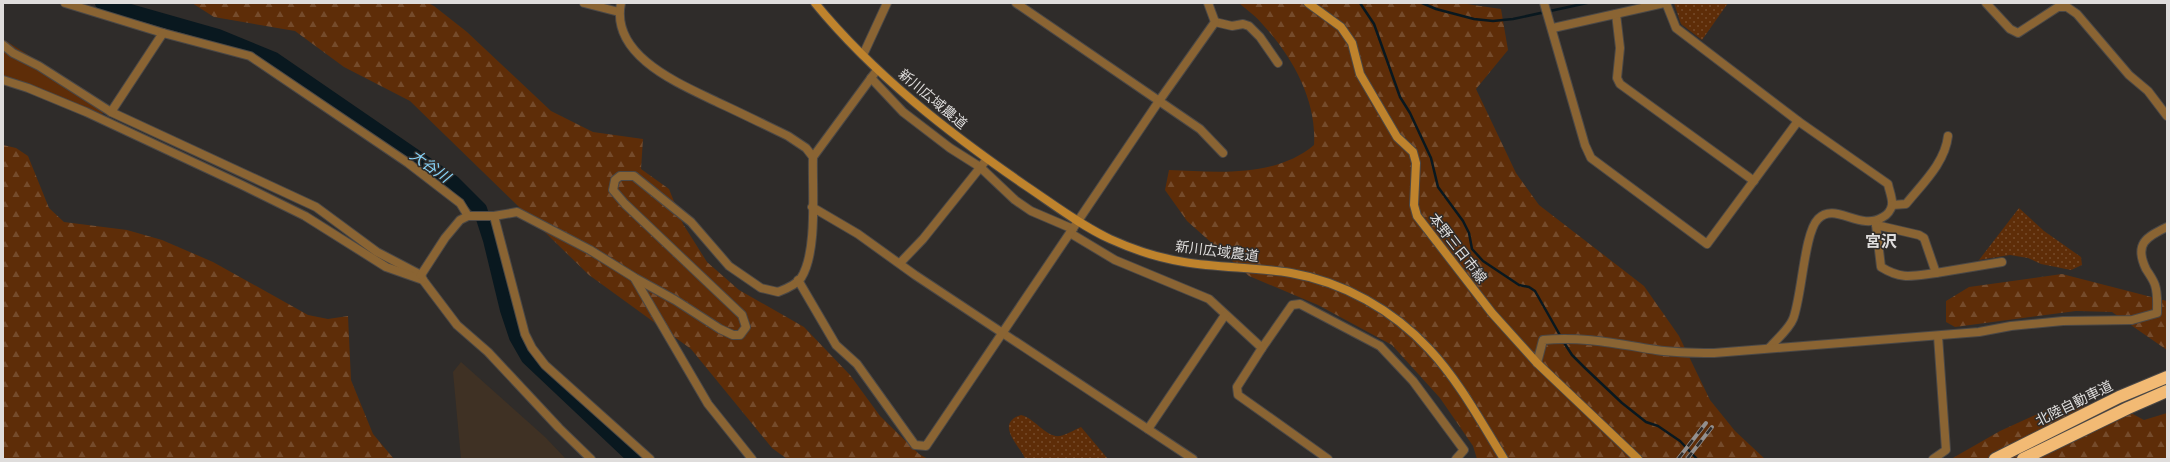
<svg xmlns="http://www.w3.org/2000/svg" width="2170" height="462" viewBox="0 0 2170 462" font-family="'Roboto Condensed','Noto Sans JP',sans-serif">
	<defs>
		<pattern id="grass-dots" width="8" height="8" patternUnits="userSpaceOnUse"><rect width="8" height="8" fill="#5e2d08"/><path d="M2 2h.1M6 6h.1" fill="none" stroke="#754b2b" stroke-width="1.8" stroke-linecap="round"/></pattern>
		<pattern id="forest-firs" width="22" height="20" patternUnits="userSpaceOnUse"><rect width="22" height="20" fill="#5e2d08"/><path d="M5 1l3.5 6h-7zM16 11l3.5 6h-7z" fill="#754b2b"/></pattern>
	</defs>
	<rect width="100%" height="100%" fill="#2f2c2a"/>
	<polygon fill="#3f3124" points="461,362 545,437 566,459 461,459 453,372"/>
	<g fill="url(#grass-dots)">
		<polygon points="1674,3 1728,3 1702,40 1681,24"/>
		<polygon points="2019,208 2044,231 2081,257 2082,265 2071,270 2041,264 2028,258 2010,255 1979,260"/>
		<path d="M1021 415C1035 418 1046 438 1060 436 1066 435 1074 430 1081 427L1108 459H1025C1022 448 993 424 1021 415Z"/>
	</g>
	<g fill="url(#forest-firs)">
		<polygon points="192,3 428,3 434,6 467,32 551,111 593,132 643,139 641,169 669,189 683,224 707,262 739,290 804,327 850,375 880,416 919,454 928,459 787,459 772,448 691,349 589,275 410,101 344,67 295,31 214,17"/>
		<path d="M1239 3H1460L1501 9 1508 50 1476 89 1516 173 1539 205 1644 286 1679 336 1710 400 1735 431 1765 459H1477L1473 446 1440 398 1392 345 1318 305 1249 276 1187 221 1165 190 1169 170C1217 172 1275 178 1314 145 1317 101 1293 58 1264 26 1257 17 1247 10 1239 3Z"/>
		<polygon points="3,145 16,148 28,156 49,208 64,222 127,230 162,240 213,262 308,315 328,319 348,316 351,380 373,434 394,459 3,459"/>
		<polygon points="2062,274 2167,301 2167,350 2112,312 2076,311 1955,327 1946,322 1946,301 1969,287"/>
		<polygon points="2114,404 2144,420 2167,413 2167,459 1951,459 2000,431 2055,406"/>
	</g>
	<polygon fill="#5e2d08" points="3,39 109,106 102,114 3,75"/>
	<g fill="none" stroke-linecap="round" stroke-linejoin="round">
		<g stroke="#09181f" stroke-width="2.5">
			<polyline points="1360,3 1374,24 1400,97 1410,113 1431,158 1438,187 1463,221 1469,233 1472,249 1483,261 1519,285 1529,287 1535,291 1561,337"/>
			<polyline points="1422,3 1436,9 1474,19 1493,21 1513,19 1587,3"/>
			<polyline points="1563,341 1572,355 1585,368 1622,403 1646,422 1658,426 1680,441 1697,459"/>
		</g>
		<polyline stroke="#09181f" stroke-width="14" points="102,3 218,36 274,59 453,182 480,209 490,240 507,310 516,337 528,358 635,459"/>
		<g stroke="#4b4846" stroke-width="10">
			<g id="street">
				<polyline points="65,3 163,33"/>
				<polyline points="584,3 619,12"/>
				<polyline points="1016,3 1200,129 1223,153"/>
				<polyline points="1544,3 1585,145 1591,158 1707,244 1798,121"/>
				<path d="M1666 3 1676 28 1798 121 1888 184C1889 190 1893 199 1892 205 1891 210 1887 215 1883 217 1860 232 1835 201 1818 219 1804 233 1802 297 1793 319 1789 329 1777 339 1770 347"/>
				<polyline points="1986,3 2010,29 2018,33 2058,7 2067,7 2077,14 2129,75 2148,91 2167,116"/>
				<polyline points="1616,14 1620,48 1617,78 1620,84 1754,181"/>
				<polyline points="1215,22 1232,26 1243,24 1249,26 1260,37 1278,63"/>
				<polyline points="1553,28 1664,3"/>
				<polyline points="3,45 13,53 39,66 111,112 316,207 377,252 421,275 423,280 457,325 488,352 559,428 591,459"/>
				<polyline points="863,55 887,3"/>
				<polyline points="871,78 903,112 950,148 980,167 1015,200 1031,211 1073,229"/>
				<polyline points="3,80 28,88 86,112 242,185 305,216 386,267 423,280"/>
				<polyline points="111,112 163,33 250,56 408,163 460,203 468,216"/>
				<polyline points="813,157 877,70"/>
				<path d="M1892 205 1906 204C1922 184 1945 163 1948 136"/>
				<polyline points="812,207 858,234 915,275 1193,459"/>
				<polyline points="494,216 525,334 532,348 545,365 650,459"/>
				<polyline points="1875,221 1876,225 1919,235 1924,238 1936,273 2002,262"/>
				<path d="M1876 225 1881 267C1902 280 1912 276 1936 273"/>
				<polyline points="1070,233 1115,260 1209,299 1262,348 1292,305 1300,304 1380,346 1413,381 1464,450 1456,459"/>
				<polyline points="900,263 923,239 987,159"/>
				<path d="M421 275 445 238 460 220 468 216H494L517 212 590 250 635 278 675 300 720 329 733 335H740L746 327 742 315 625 204 613 190 615 180 620 176H634L691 222 729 266 761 288 778 292C786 289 796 285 801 278 818 252 812 189 813 157L806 148 788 136C765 125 741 113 717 102 680 84 610 56 621 3"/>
				<polyline points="635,279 708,404 752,459"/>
				<polyline points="798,280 836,345 857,364 915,445 926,446 1159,101 1215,22 1208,3"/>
				<polyline points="1262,348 1237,387 1238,395 1328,459"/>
				<path d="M1537 363 1543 340C1581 336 1618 344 1656 350 1675 353 1694 353 1714 353L1979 332 2011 326 2063 321 2132 320 2157 313C2157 303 2158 294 2155 285 2153 279 2149 274 2146 269 2134 244 2146 237 2167 227"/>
				<polyline points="1148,429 1225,315"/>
				<polyline points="1933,459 1946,450 1938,336"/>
			</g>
		</g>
		<g stroke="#4b4846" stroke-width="10">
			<g id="secondary">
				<path d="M815 3C874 75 949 133 1026 186 1053 204 1080 225 1110 239 1132 249 1159 258 1184 262 1219 268 1256 267 1291 273 1343 282 1393 310 1429 349 1459 381 1481 422 1504 459"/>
				<polyline points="1308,3 1341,27 1352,43 1360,74 1397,137 1413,152 1416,163 1414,205 1417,216 1492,313 1537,363 1638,459"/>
			</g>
		</g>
		<g stroke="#4b4846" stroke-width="14">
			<g id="highway">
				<polyline points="1995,459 2119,397 2167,377"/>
				<polyline points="2023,459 2128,408 2167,391"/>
			</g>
		</g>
		<use href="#street" stroke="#8a6433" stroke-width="8"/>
		<use href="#secondary" stroke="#bf832c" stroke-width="8"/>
		<use href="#highway" stroke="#f2ba74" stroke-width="12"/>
		<g stroke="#928f8e" stroke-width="4">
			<g id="rail">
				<polyline points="1678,459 1706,423"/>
				<polyline points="1687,459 1712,427"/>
			</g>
		</g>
		<use href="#rail" stroke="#2f2c2a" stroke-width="2.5" stroke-dasharray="8" stroke-linecap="butt"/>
	</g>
	<g text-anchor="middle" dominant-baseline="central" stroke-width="3" stroke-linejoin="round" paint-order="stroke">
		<g font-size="14" fill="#dfdddc" stroke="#2f2c2a">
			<text transform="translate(933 99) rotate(40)">新川広域農道</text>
			<text transform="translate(1458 248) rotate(52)">本野三日市線</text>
			<text transform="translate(1217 251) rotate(7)">新川広域農道</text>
			<text transform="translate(2074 403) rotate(-26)">北陸自動車道</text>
		</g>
		<g font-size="15" font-style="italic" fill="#86d2f7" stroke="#2f2c2a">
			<text transform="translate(430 166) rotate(35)">大谷川</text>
		</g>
		<g font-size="16" font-weight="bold" fill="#dfdddc" stroke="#2f2c2a">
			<text x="1881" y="241">宮沢</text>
		</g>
	</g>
	<rect width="2170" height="462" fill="none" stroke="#dfdddc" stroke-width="8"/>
</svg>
